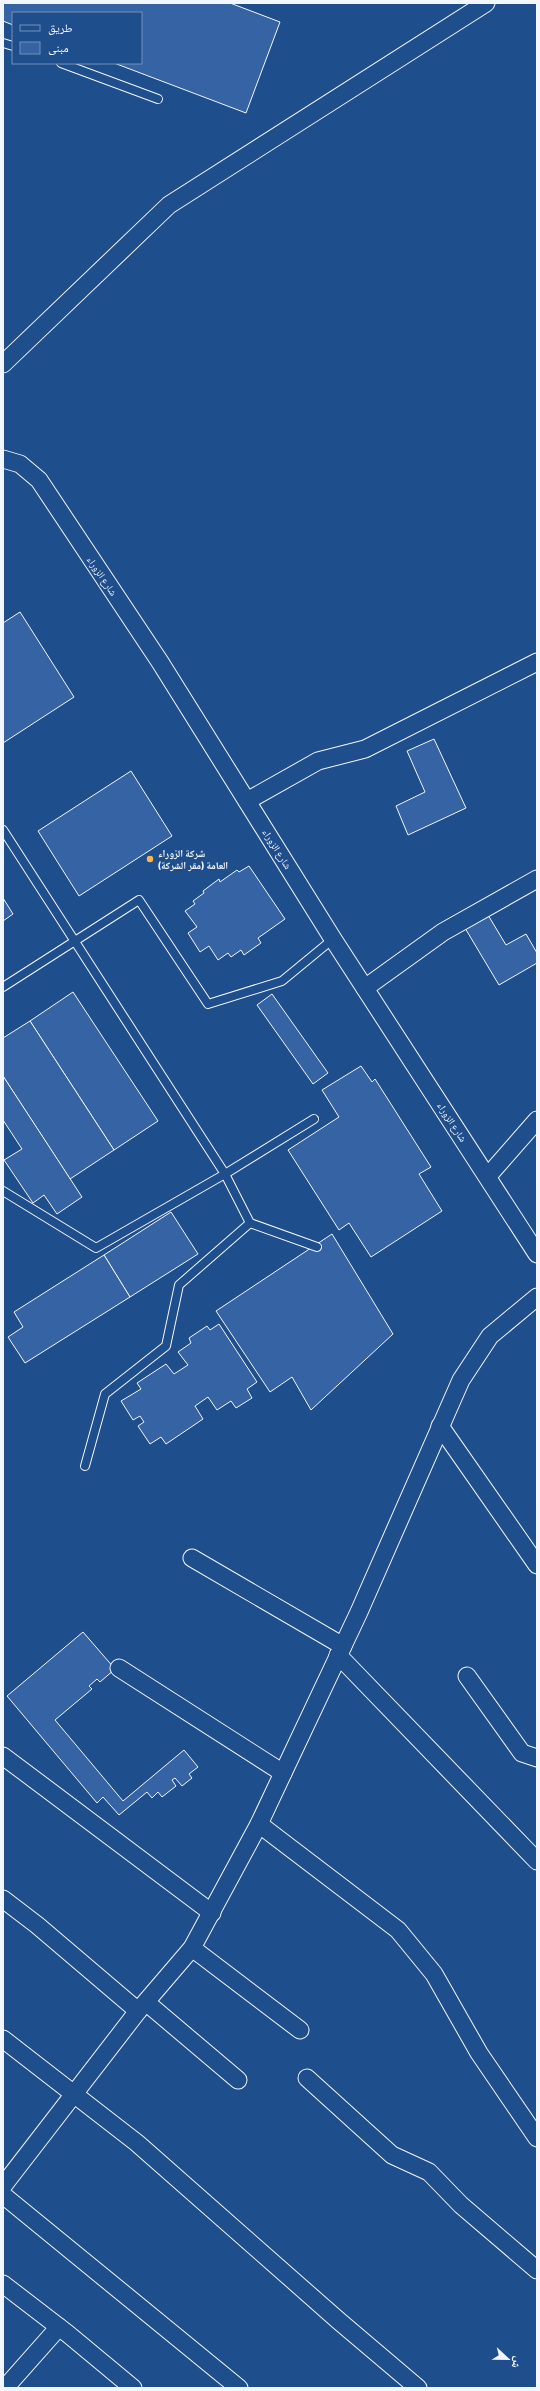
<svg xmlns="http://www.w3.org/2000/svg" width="540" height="2391" viewBox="0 0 540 2391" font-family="'Titillium Web','Noto Naskh Arabic',sans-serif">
	<rect width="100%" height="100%" fill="#1f4e8c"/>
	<g fill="#3563a3" stroke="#f2f6ff">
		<polygon points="3,3 230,3 280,22 246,113 114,63 141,63 141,13 13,13 13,25 3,21"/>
		<polygon points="20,612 74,697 3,743 3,623"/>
		<polygon points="434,739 466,808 408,835 396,806 425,792 407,751"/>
		<polygon points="131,771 172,836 79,896 38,831"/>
		<polygon points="249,866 285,919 258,938 261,943 244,955 241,950 231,957 228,953 218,960 209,946 200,952 188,933 197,927 185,911 195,904 193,901 204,893 203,891 219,879 220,882 237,870 239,872"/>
		<polygon points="3,898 13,914 3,921"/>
		<polygon points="488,915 506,945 526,934 537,953 537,963 499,985 465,928"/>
		<polygon points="73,992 158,1121 114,1150 30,1021"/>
		<polygon points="272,994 328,1073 313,1084 257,1005"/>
		<polygon points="30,1021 114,1150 70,1179 3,1076 3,1038"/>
		<polygon points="361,1066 372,1082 375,1079 431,1167 419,1174 442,1211 371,1257 349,1223 339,1230 288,1150 339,1117 322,1090"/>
		<polygon points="3,1076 82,1197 57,1214 44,1195 33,1203 4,1160 22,1149 3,1120"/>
		<polygon points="171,1212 198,1254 130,1297 104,1255"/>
		<polygon points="332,1234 393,1334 311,1410 292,1377 270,1392 216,1311"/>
		<polygon points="104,1255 130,1297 25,1363 8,1337 23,1327 14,1312"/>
		<polygon points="219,1324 257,1382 247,1389 252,1398 236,1408 231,1401 217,1410 208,1397 195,1406 203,1419 166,1444 161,1437 150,1444 138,1426 144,1422 140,1416 133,1420 121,1401 141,1389 137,1383 166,1364 174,1374 188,1365 178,1352 191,1343 189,1338 207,1326 210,1330"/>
		<polygon points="83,1632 115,1669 100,1682 97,1679 89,1686 92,1689 55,1720 123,1801 184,1750 198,1767 189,1774 192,1778 182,1786 175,1778 172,1780 176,1786 162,1797 158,1792 152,1798 147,1792 119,1815 103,1797 97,1803 7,1696"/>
	</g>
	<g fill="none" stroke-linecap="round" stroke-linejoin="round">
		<g stroke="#f2f6ff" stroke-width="10">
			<g id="lane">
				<polyline points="3,43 13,46"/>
				<polyline points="61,63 158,99"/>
				<polyline points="3,830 225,1174 250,1223 317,1247"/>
				<polyline points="3,987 139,900 208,1004 282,981 333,939"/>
				<polyline points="3,1191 96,1248 225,1174 314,1119"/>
				<polyline points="85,1466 105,1394 166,1346 179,1285 250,1223"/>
			</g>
		</g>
		<g stroke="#f2f6ff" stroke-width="19">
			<g id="street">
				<polyline points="3,364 169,205 486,3"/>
				<polyline points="3,459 20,464 39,480 160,662 333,939 537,1254"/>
				<polyline points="247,801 318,761 365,749 537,662"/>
				<polyline points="365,988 443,932 537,879"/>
				<polyline points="488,1176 537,1120"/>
				<polyline points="440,1426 537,1565"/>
				<polyline points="192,1558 343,1646"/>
				<polyline points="338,1655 537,1861"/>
				<polyline points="119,1668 283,1773"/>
				<polyline points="467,1676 522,1753 537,1758"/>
				<polyline points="3,1756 212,1913"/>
				<polyline points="259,1824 398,1930 434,1974 479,2053 537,2138"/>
				<polyline points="3,1899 37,1925 138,2011"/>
				<polyline points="192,1948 300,2030"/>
				<polyline points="147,2003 238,2080"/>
				<polyline points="3,2039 137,2143 339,2321 418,2388"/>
				<polyline points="307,2078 392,2155 429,2172 461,2205 537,2270"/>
				<polyline points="3,2186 138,2011 192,1948 259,1824 359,1612 461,1380 490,1336 537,1297"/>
				<polyline points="3,2195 239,2388"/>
				<polyline points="3,2284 68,2334 133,2388"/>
				<polyline points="5,2388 59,2327"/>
			</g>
		</g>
		<use href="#lane" stroke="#1f4e8c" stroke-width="8"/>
		<use href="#street" stroke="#1f4e8c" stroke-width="17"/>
	</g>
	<circle fill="#ffb74d" stroke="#1f4e8c" stroke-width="1.5" cx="150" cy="859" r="4"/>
	<g text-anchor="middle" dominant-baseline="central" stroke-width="3" stroke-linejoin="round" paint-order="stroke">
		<g font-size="10" fill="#f2f6ff" stroke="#1f4e8c">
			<text transform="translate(102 576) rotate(56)">شارع الزوراء</text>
			<text transform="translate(277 849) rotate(58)">شارع الزوراء</text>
			<text transform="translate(452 1122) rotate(57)">شارع الزوراء</text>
		</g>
		<g font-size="10" font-weight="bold" fill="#f2f6ff" stroke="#1f4e8c" text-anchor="start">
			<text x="158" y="853">شركة الزوراء<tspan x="158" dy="12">العامة (مقر الشركة)</tspan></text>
		</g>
	</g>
	<rect width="540" height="2391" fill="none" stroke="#f2f6ff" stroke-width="8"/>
	<rect x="12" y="12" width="130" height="52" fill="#1f4e8c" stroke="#7391ba"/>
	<rect x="20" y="25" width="20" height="6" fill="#1f4e8c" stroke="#7391ba"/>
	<text x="48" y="32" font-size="12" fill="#f2f6ff">طريق</text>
	<rect x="20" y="42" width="20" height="12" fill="#3563a3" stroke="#7391ba"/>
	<text x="48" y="52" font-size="12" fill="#f2f6ff">مبنى</text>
	<g transform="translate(508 2359) rotate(112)" stroke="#1f4e8c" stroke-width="3" paint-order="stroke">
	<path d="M0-3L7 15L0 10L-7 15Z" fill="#f2f6ff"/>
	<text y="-6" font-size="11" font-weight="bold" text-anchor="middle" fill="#f2f6ff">ش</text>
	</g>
</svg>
